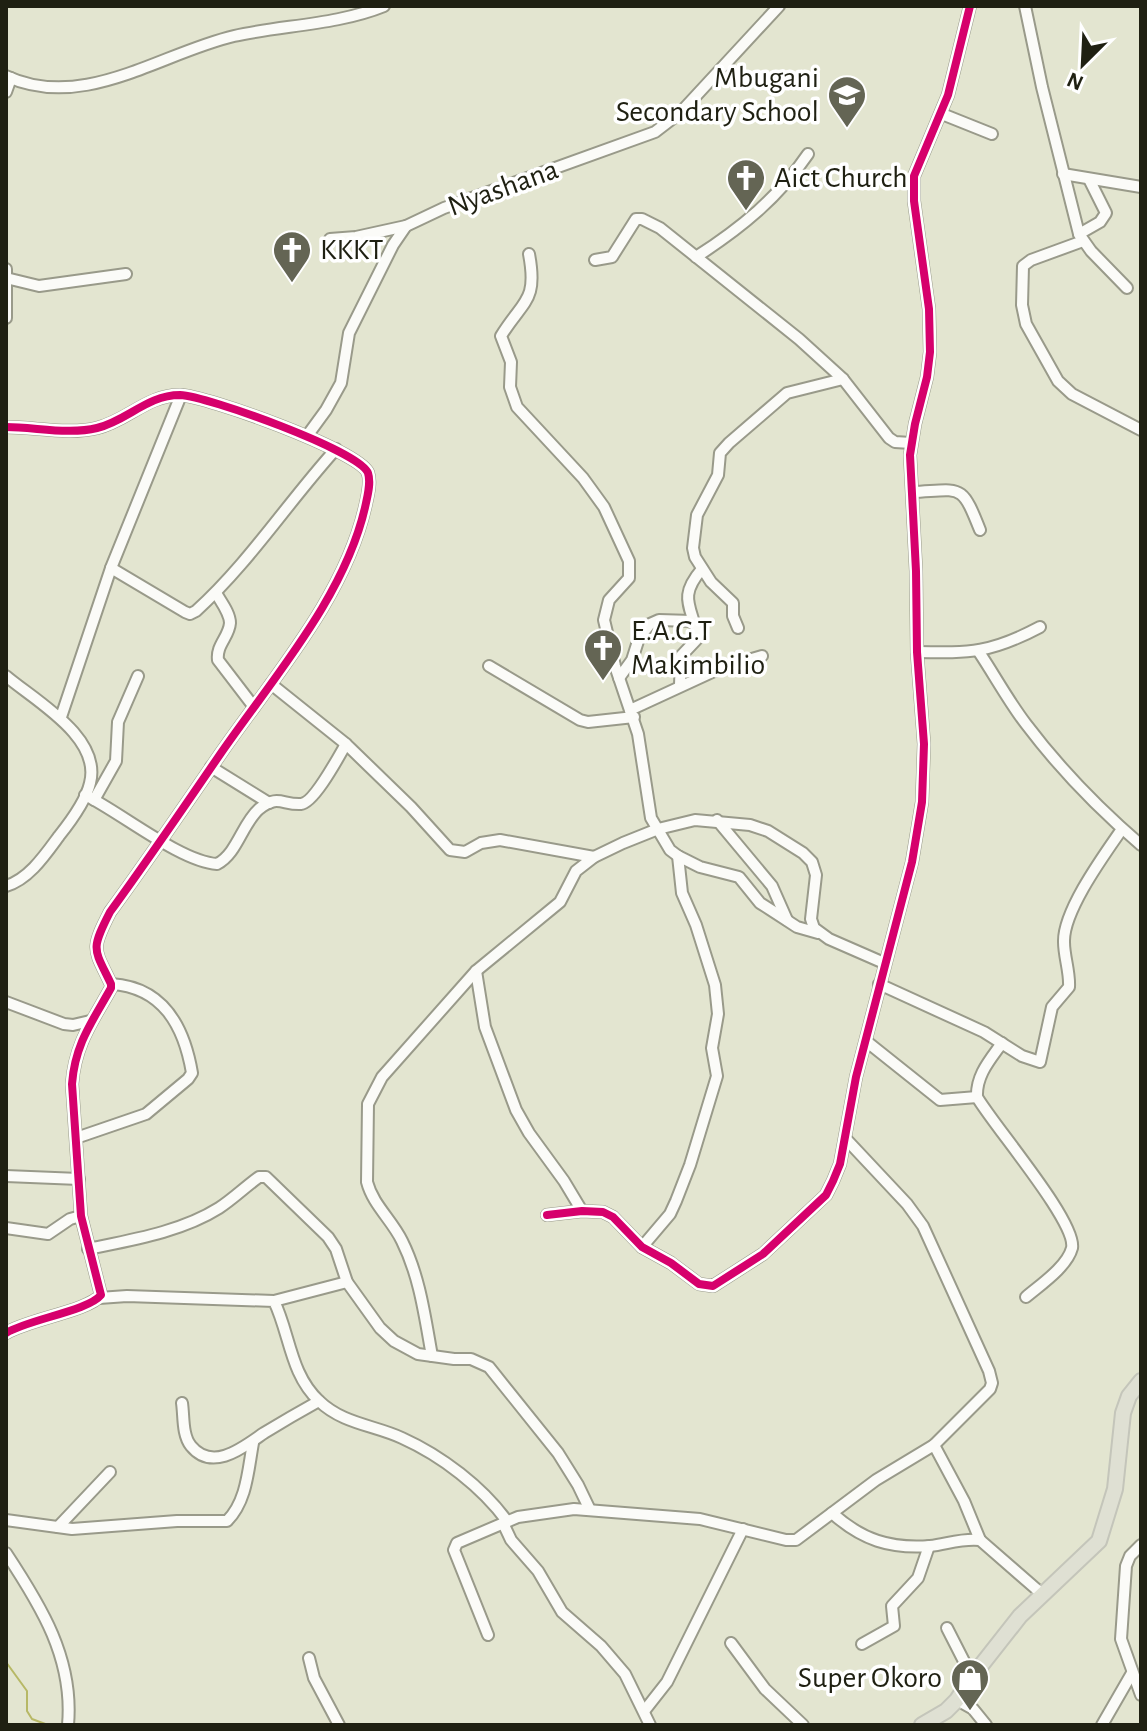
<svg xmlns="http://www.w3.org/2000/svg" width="1147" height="1731" viewBox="0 0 1147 1731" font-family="'Alegreya Sans',sans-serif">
	<rect width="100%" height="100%" fill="#e3e5d0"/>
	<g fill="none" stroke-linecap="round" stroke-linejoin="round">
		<polyline stroke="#b7b866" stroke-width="2" points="6,1662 27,1691 27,1711 32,1719 48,1725"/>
		<g stroke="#999a8a" stroke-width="14">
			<g id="minor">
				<polyline points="1025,6 1042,87 1079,234 1091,251 1127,288"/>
				<path d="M6 76C83 112 161 53 234 36 283 25 337 25 384 6"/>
				<polyline points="6,92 11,78"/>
				<polyline points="942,114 992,134"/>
				<polyline points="1063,174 1141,187"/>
				<polyline points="1079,234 1100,222 1106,213 1089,179"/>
				<polyline points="330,239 356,237 406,226"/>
				<polyline points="1083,241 1031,260 1023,266 1022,305 1026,324 1058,381 1072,394 1141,430"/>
				<path d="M529 254C538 302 523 300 501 336L511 362 510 387 517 407 583 478 604 507 629 561V578L609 600 604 620 615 666 638 734 651 818 670 850 678 856 700 867 739 877 760 903 771 910 797 927 818 933"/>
				<path d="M696 257C741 228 778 198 808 154"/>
				<polyline points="595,260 612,257 636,219 642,219 660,228 799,339 843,379 889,438 895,442 911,443"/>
				<polyline points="6,269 6,318"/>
				<polyline points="6,278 39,286 126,274"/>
				<path d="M6 427C35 427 69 435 97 428 127 421 147 395 180 395 207 396 360 451 368 473 371 482 368 494 366 503 347 594 273 678 221 753 184 807 148 860 110 912 90 951 94 948 111 984V988C92 1022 75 1044 72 1084L81 1216 101 1295C88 1311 29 1319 6 1333"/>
				<polyline points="307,436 326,410 341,383 349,333 393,245 406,226 444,208 655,132 681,112 779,6"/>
				<path d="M912 492C962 490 961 482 980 530"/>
				<path d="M111 568 185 612 190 614 196 611C249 563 288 502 336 449"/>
				<path d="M216 593C221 602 230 613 230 623 229 637 216 645 218 660L254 707"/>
				<polyline points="738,628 733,616 733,603 711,582 695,557 693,548 697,515 718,475 720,453 729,443 787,393 843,379"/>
				<path d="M917 652C971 653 991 653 1040 627"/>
				<path d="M979 652C995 676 1009 702 1026 724 1060 769 1099 809 1141 845"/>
				<polyline points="489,666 580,720 588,722 634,717"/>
				<path d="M6 676C34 700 102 737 90 783 86 801 71 821 59 836 45 855 29 879 6 886"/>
				<polyline points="619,678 632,660 639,638 650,624 659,620 692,621"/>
				<polyline points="271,684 346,744 411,807 450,850 465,852 481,843 500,840 594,857"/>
				<path d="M680 685 681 656 698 638C692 606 677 598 702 569"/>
				<polyline points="630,710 721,668 762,656"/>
				<polyline points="61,717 111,568 181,395"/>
				<polyline points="211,767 269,803"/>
				<path d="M85 795C120 812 181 862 217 864 237 854 242 824 259 809 278 794 282 805 301 804 314 803 339 756 346 744"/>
				<polyline points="94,800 116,761 118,722 138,676"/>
				<polyline points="717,820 772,886 787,920"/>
				<polyline points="476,971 485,1027 516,1110 529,1133 564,1181 582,1211"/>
				<path d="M879 984 984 1032 1022 1056 1040 1062 1052 1007 1069 987C1070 972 1064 957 1064 942 1063 911 1104 855 1122 829"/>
				<polyline points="6,1002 64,1024 73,1025 90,1021"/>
				<polyline points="866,1041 940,1100 977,1097"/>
				<path d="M1002 1043C990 1060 976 1075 977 1097 993 1125 1077 1222 1072 1248 1067 1267 1040 1285 1026 1297"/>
				<path d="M76 1138 146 1114 188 1079 192 1073C184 1026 163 987 111 984"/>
				<polyline points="6,1176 79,1179"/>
				<polyline points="547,1215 582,1211 603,1212 613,1217 642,1247 671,1263 699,1284 713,1286 763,1254 826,1195 833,1181 840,1164 856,1077 912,862 922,802 924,744 917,652 916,571 910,455 915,424 927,377 930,352 929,309 914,201 914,176 948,95 970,6"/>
				<polyline points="6,1228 48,1234 70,1219 81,1216"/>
				<polyline points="642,1247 670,1214 676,1201 690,1165 717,1076 712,1048 718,1014 715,985 696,925 682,893 678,856"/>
				<path d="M88 1249C131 1240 181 1232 219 1208 233 1199 245 1187 259 1177H266L328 1237 336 1249 347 1282 380 1328 394 1341 418 1354 454 1359H471L489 1367 558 1453 578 1485 590 1510"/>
				<path d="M99 1298 127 1296 274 1301C290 1334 290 1374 319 1401 343 1424 374 1425 402 1438 442 1456 482 1487 507 1521"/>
				<polyline points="274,1301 347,1282"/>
				<path d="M432 1356C425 1318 420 1277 402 1241 392 1220 373 1205 367 1182L368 1104 382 1077 476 971 560 902 576 871 594 857 623 843 658 829 695 820 750 825 768 831 803 853 812 862 816 875 811 919 814 928 829 939 884 963"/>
				<path d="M182 1403C184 1416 182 1435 191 1446 213 1473 245 1446 264 1433 282 1422 301 1411 319 1401"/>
				<polyline points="934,1445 964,1501 980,1540"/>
				<path d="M832 1513C862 1540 890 1549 930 1546 947 1544 962 1538 980 1540L1042 1594"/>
				<path d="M6 1520 72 1529 177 1521H227C247 1501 248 1470 253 1443"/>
				<polyline points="503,1523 511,1540 538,1571 562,1612 601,1646 625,1674 650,1725"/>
				<polyline points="58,1527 110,1472"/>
				<polyline points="1141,1545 1130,1556 1126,1566 1121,1639 1141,1695"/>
				<path d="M6 1553C41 1606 74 1659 68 1725"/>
				<polyline points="947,1628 972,1677"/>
				<polyline points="488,1635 454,1550 457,1543 518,1517 574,1509 700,1519 786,1540 796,1540 876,1480 934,1445 990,1389 992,1383 989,1371 923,1226 907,1204 846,1139"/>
				<polyline points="731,1643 765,1689 803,1725"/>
				<polyline points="862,1644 894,1626 892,1606 918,1578 929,1546"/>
				<polyline points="309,1658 314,1678 339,1725"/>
				<polyline points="957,1700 973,1709 986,1725"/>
				<polyline points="645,1710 667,1682 743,1529"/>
				<polyline points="1102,1725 1132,1673"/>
			</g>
		</g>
		<g stroke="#c4c5ba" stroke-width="18">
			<polyline id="major" points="922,1725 946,1711 957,1700 972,1677 1020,1616 1099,1541 1115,1489 1123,1413 1129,1396 1141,1381"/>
		</g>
		<use href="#minor" stroke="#fbfbf8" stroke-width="10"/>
		<use href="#major" stroke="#dfe0d3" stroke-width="14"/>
		<g stroke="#fff" stroke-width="13">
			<g id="cycleway">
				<path d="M6 427C35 427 69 435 97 428 127 421 147 395 180 395 207 396 360 451 368 473 371 482 368 494 366 503 347 594 273 678 221 753 184 807 148 860 110 912 90 951 94 948 111 984V988C92 1022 75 1044 72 1084L81 1216 101 1295C88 1311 29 1319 6 1333"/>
				<polyline points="547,1215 582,1211 603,1212 613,1217 642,1247 671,1263 699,1284 713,1286 763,1254 826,1195 833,1181 840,1164 856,1077 912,862 922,802 924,744 917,652 916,571 910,455 915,424 927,377 930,352 929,309 914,201 914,176 948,95 970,6"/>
			</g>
		</g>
		<use href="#cycleway" stroke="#d6006c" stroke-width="8"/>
	</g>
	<defs>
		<g id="school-pin" transform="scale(2)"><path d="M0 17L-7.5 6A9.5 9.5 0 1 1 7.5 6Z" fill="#646554" stroke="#fff"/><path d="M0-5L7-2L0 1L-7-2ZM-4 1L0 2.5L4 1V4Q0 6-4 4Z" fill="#fff"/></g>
		<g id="church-pin" transform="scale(2)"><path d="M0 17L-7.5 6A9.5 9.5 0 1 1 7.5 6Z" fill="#646554" stroke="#fff"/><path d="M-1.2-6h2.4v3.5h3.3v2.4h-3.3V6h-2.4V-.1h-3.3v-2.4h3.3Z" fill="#fff"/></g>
		<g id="shop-pin" transform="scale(2)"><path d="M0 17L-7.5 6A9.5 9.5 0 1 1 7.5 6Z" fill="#646554" stroke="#fff"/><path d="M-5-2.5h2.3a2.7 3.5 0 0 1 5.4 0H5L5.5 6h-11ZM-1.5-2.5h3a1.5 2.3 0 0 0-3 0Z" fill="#fff"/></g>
	</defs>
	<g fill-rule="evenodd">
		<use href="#school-pin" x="847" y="95"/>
		<use href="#church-pin" x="746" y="178"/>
		<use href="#church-pin" x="292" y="250"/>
		<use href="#church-pin" x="603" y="648"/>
		<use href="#shop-pin" x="970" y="1678"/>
	</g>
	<g text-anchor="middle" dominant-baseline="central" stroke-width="7" stroke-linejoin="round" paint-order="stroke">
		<g font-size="30" fill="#1f2012" stroke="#fff" text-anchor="start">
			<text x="819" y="78" text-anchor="end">Mbugani<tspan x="819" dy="34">Secondary School</tspan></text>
			<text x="774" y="178">Aict Church</text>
			<text x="320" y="250">KKKT</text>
			<text x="631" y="631">E.A.G.T<tspan x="631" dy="34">Makimbilio</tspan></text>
			<text x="942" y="1678" text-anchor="end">Super Okoro</text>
		</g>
		<g font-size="30" fill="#1f2012" stroke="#fff">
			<text transform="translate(503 188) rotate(-20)">Nyashana</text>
		</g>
	</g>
	<rect width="1147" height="1731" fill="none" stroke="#1f2012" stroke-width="16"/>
	<g transform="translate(1083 64) rotate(204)" stroke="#ffffff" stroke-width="6" paint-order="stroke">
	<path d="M0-6L14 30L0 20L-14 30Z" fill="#1f2012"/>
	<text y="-12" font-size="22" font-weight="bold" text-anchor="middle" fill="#1f2012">N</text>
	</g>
</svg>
